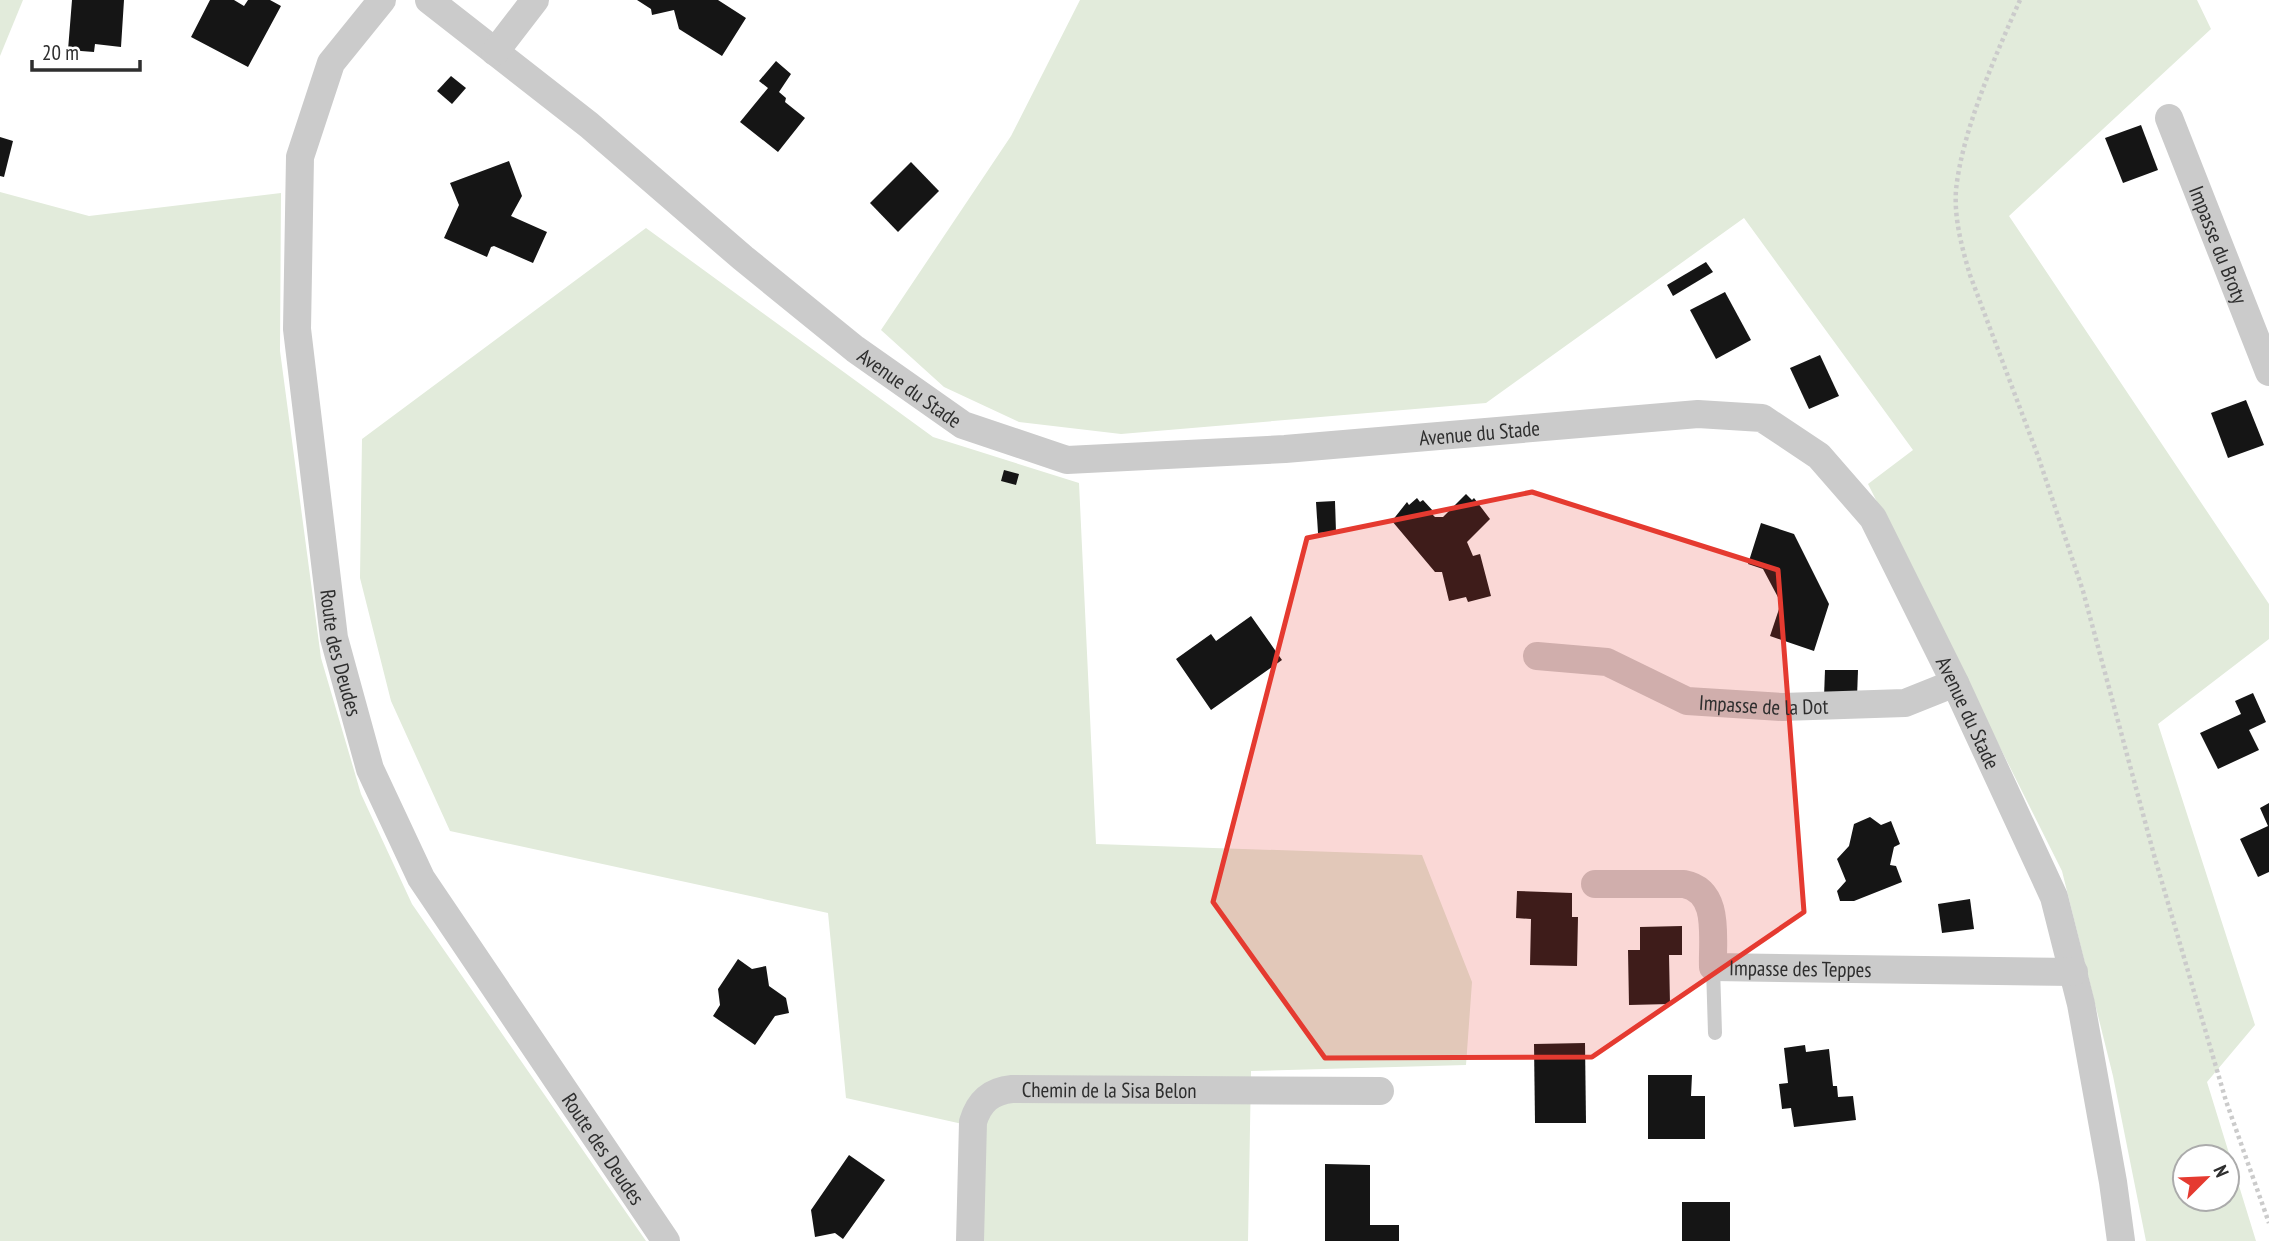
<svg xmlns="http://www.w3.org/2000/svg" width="2269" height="1241" viewBox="0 0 2269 1241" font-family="'PT Sans Narrow',sans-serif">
	<rect width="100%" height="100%" fill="#fff"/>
	<g fill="#e2ebdb" fill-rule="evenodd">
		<polygon points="0,0 23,0 0,56"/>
		<path d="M1080 0H2197L2211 29 2009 216 2269 604V639L2158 724 2255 1025 2207 1082 2256 1241H2146L2113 1076 2062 871 1868 484 1913 450 1744 218 1486 403 1121 434 1019 422 944 387 881 330 1011 136ZM2185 1157H2227V1199H2185Z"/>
		<polygon points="0,192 89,216 281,193 280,351 321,658 361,794 412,904 646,1241 0,1241"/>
		<polygon points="646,228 933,437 1079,483 1096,844 1422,855 1472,982 1466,1065 1251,1071 1248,1241 964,1241 967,1125 846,1098 828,913 450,831 391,701 360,578 362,439"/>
	</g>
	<g fill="#151515">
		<polygon points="72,0 124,0 121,47 95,44 94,52 68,50"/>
		<polygon points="210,0 234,0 244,6 248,0 270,0 281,6 248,67 191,37"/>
		<polygon points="637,0 718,0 746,18 722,56 679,29 674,10 652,15 651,9"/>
		<polygon points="776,61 791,74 779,92 786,98 785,102 805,118 778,152 740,122 768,88 759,81"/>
		<polygon points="451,76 466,88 452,104 437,91"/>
		<polygon points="2141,125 2158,170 2123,183 2105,138"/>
		<polygon points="0,137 13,141 4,177 0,176"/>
		<polygon points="509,161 522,196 511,216 547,232 533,263 494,246 491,247 487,257 444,238 459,205 450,183"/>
		<polygon points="911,162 939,191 898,232 870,203"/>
		<polygon points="1706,262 1713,272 1673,296 1667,285"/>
		<polygon points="1725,292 1751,340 1716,359 1690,310"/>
		<polygon points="1820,355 1839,396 1809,409 1790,368"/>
		<polygon points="2246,400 2264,445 2228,458 2211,413"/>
		<polygon points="1004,470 1019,474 1016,485 1001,481"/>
		<polygon points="1466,494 1472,500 1474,498 1490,519 1467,542 1473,556 1480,554 1491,596 1468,602 1466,597 1449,601 1442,572 1435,572 1392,521 1407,502 1409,505 1417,498 1420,502 1423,500 1434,512 1432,514 1435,517 1443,517"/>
		<polygon points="1335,501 1336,532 1318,533 1316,502"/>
		<polygon points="1761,523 1794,534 1829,604 1814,651 1770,636 1781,603 1763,569 1748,564"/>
		<polygon points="1251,616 1282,660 1211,710 1176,659 1211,634 1216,641"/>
		<polygon points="1825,670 1858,670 1857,697 1824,697"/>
		<polygon points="2253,693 2266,722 2249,730 2259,750 2218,769 2200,733 2241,714 2235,701"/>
		<polygon points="2269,803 2269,872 2258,877 2240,839 2268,826 2260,808"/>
		<polygon points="1870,817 1881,825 1891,821 1900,844 1894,847 1890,865 1896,866 1902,882 1854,901 1840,901 1837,891 1846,881 1837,859 1849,846 1854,824"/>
		<polygon points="1517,891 1572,893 1572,917 1578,917 1577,966 1530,965 1531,919 1516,918"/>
		<polygon points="1970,899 1974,929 1942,933 1938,904"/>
		<polygon points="1682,926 1682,955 1669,955 1670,1004 1629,1005 1628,950 1640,950 1640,927"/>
		<polygon points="738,959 752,969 766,966 769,986 786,998 789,1013 775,1016 755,1045 713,1016 720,1005 718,989"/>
		<polygon points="1585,1043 1586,1123 1535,1123 1534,1044"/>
		<polygon points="1805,1045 1806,1052 1829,1049 1833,1086 1837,1086 1838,1097 1853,1096 1856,1120 1794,1127 1791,1108 1782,1109 1779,1084 1788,1083 1784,1048"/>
		<polygon points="1648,1075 1692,1075 1691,1096 1705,1096 1705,1139 1648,1139"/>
		<polygon points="849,1155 885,1180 843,1239 835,1233 815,1237 811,1210"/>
		<polygon points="1325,1164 1370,1165 1370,1225 1399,1225 1399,1241 1325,1241"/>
		<rect x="1682" y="1202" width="48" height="39"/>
	</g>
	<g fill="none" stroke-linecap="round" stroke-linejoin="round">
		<path stroke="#cbcbcb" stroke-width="4.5" stroke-dasharray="3.5 3.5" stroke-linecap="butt" d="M2020 0C1996 54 1962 131 1956 190 1954 219 1962 248 1970 275L2038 456 2083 591 2154 855 2226 1101 2269 1223"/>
		<polyline stroke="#cbcbcb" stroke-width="14" points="1713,967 1715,1033"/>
		<g stroke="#cbcbcb" stroke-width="28">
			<path id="s1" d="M382 0 331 63 300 157 297 329 334 638 370 769 421 878 666 1241"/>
			<path id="s2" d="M429 0 589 125 743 258 855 349 963 425 1067 460 1285 449 1698 414 1762 418 1819 456 1873 518 1955 683 2054 897 2081 1004 2113 1182 2121 1241"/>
			<polyline points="495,52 535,0"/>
			<path id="s3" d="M2169 118 2269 372"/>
			<path id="s4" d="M1537 656 1607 662 1687 701 1782 707 1905 703 1955 683"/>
			<path id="s5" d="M1595 884H1684C1721 891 1712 938 1713 967L2074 972"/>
			<path id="s6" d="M970 1241 973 1122C979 1102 991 1091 1012 1089L1380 1091"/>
		</g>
	</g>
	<path fill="#e53a30" fill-opacity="0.2" stroke="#e53a30" stroke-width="5" stroke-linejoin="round" d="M1532 492 1778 570 1804 912 1592 1057 1325 1058 1213 902 1307 538Z"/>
	<g text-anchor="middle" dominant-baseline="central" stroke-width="7" stroke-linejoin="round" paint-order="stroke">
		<g font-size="21" fill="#2e2e2e" stroke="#fff">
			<text stroke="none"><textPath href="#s3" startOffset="136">Impasse du Broty</textPath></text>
			<text stroke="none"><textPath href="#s2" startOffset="618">Avenue du Stade</textPath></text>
			<text stroke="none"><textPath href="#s2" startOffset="1206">Avenue du Stade</textPath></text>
			<text stroke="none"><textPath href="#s1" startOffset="679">Route des Deudes</textPath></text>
			<text stroke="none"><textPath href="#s4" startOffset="236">Impasse de la Dot</textPath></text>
			<text stroke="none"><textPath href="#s2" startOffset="1857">Avenue du Stade</textPath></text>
			<text stroke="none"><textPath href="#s5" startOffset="273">Impasse des Teppes</textPath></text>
			<text stroke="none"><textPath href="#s6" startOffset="271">Chemin de la Sisa Belon</textPath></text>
			<text stroke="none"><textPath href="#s1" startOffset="1246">Route des Deudes</textPath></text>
		</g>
	</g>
	<g transform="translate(2206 1178) rotate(66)"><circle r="33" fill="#ffffff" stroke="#ababab" stroke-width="2"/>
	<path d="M0-5L12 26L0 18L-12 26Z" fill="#e53a30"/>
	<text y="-10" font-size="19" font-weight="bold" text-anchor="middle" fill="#2e2e2e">N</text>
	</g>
	<path d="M32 60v10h108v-10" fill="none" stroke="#2e2e2e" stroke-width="3.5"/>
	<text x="42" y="60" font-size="21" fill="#2e2e2e" stroke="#ffffff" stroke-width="5" paint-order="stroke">20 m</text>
</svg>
